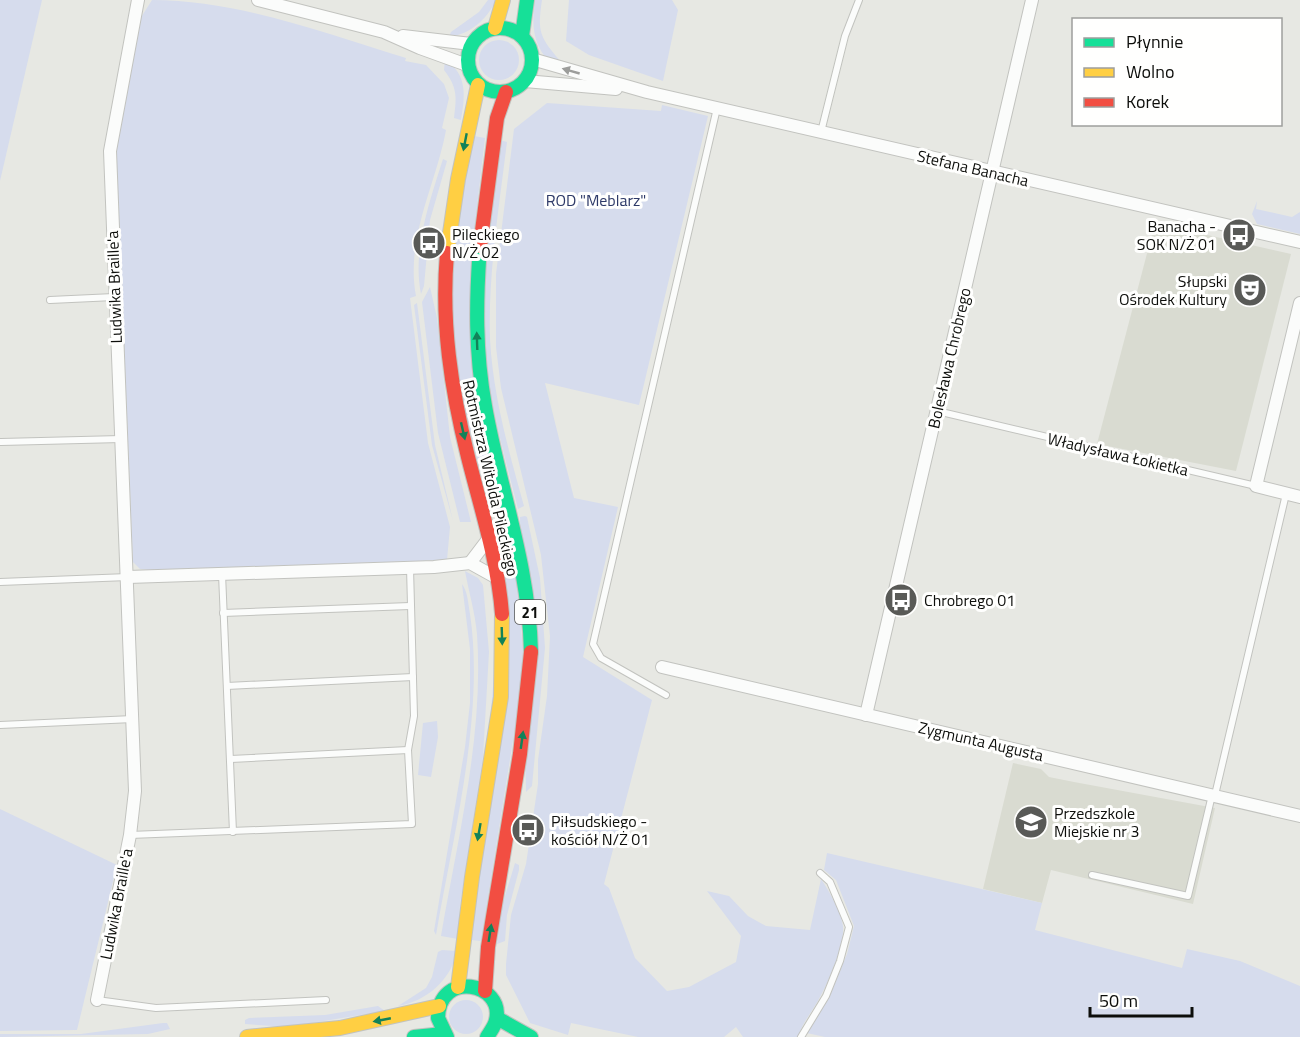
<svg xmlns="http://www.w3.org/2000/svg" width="1300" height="1037" viewBox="0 0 1300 1037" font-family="'Titillium Web',sans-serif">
	<rect width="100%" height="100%" fill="#e7e8e3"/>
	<g fill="#d9dbd1">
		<polygon points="1155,223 1291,254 1236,471 1097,444"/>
		<polygon points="1013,763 1041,769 1049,777 1074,782 1215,808 1193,904 1051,870 1042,903 983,889"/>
	</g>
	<g fill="#d6dced">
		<polygon points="0,0 42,0 0,181"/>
		<path d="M152 0C238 0 324 33 406 58L405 61 426 65 444 84 449 98 442 128 446 130C436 185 405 238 416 296L410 298 428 443 450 527 447 560 149 570 140 569 133 562 116 148 140 19Z"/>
		<path d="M488 0H496C487 19 471 34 449 37L451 32 479 12Z"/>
		<path d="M535 0H542C537 33 540 37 561 62L546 58C532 40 532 22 535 0Z"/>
		<polygon points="569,0 672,0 678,10 663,81 589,55 566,41"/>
		<circle cx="499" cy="60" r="20"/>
		<path d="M445 60C468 74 465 97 461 120L454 118C457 96 457 87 444 70Z"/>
		<path d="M547 103 661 111 662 105 708 116 639 405 545 383 574 498 618 507 583 657 652 700 604 884 609 888 635 958 667 991 689 987 736 962 741 936 707 891 729 896 748 916 766 926 810 930 821 879C829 891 841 911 843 926 845 943 829 981 820 997 813 1011 803 1021 798 1037H743L736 1027 724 1037H638L571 1023 568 1035 530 1023 506 975V964L511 915 526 864 538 784V760L547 696 550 636 541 555 501 388 496 347V274L514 129Z"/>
		<path d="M474 136 485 138 472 249 504 513 492 516C476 452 456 388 452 322 447 260 463 197 474 136Z"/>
		<path d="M500 140 507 142C499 208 488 273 490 339 493 396 509 452 524 506L518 509C503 449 485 389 483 326 481 264 493 201 500 140Z"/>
		<path d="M443 159 447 161 430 220 424 286 421 294C412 250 430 200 443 159Z"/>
		<polygon points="1257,201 1256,209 1292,217 1300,212 1300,234 1257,224 1252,214"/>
		<polygon points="430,287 437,318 450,437 471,522 460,522 438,433 422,302"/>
		<polygon points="417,303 435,445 453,521 432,445 414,305"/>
		<polygon points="525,516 527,517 540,578 545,648 532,786 526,792 520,517"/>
		<polygon points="506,521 517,576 523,652 519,703 481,941 472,940 503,566 494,524"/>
		<path d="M465 571 478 578 483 585 489 652 483 757 460 904 458 939 441 936C458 836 484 735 477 634 475 612 469 593 465 571Z"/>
		<path d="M462 584C468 592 468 604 470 614 485 715 453 835 436 935L434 931 465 747 470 703V649Z"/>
		<polygon points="437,721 438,737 431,777 418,775 423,723"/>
		<polygon points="0,809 117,865 77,1030 0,1031"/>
		<polygon points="827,853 1042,903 1035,930 1182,968 1187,949 1240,961 1300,986 1300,1037 825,1037 807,1033 830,995 847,954 854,926 836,880 824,870"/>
		<polygon points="515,863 519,865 519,870 507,915 505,941 497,944 502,906"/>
		<path d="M442 950 457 951C451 980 427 1001 398 1006L426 988 432 977 438 952Z"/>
		<circle cx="466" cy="1017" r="17"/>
		<polygon points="378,1006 385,1011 287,1027 245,1024 245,1020 249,1018 325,1015"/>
		<polygon points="163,1023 167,1023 170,1029 148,1034 0,1037 0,1034 81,1034"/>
	</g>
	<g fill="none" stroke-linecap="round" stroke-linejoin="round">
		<g stroke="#c2c3bf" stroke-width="8">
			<g id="lane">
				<polyline points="821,132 845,36 859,0"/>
				<polyline points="50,300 114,297"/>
				<polyline points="937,411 1256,486"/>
				<polyline points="1,442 121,439"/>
				<polyline points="222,574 233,832"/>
				<polyline points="0,582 128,577"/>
				<polyline points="223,613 410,606"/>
				<polyline points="227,686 413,677"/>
				<polyline points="666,695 601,658 593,644 717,108"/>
				<polyline points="0,725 133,719"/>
				<polyline points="231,759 408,750"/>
				<polyline points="1215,795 1286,494"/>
				<polyline points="130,835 412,824 408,750 414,716 410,568"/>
				<polyline points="1092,875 1188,896 1212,795"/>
				<polyline points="97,1000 156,1008 326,1000"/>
				<polyline points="801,1037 826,996 840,961 849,927 830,882 820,873"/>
			</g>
		</g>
		<g stroke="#c2c3bf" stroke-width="14">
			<g id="street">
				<polyline points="258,0 384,32 420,48 467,65"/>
				<polyline points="403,36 471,44"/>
				<polyline points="532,59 647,92 1300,242"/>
				<polyline points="525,81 616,89"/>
				<polyline points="1300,303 1256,486 1300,497"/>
				<polyline points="470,563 489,538"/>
				<polyline points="128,577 434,567 470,563 497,578"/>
				<polyline points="662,667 1300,816"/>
				<polyline points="866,715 1032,0"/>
				<polyline points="97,1000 130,835 135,791 110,151 138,0"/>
			</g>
		</g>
		<g stroke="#c2c3bf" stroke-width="16">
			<g id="fast">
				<circle cx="500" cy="60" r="32"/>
				<polyline points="522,36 527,0"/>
				<path d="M480 246C476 300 475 352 485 406 500 491 529 564 531 652"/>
				<polyline points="497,1018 531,1037"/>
				<polyline points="414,1037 443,1034"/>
				<path d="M447 1037 438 1018C439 969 505 983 496 1020 495 1026 490 1032 487 1037"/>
			</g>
		</g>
		<g stroke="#c2c3bf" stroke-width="16">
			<g id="slow">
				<polyline points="495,28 503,0"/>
				<polyline points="447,253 458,179 478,85"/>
				<polyline points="458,987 472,877 501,697 502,614"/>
				<polyline points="247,1037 340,1028 439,1006"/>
			</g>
		</g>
		<g stroke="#c2c3bf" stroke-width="16">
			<g id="jam">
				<polyline points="480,246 497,118 506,92"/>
				<path d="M447 253C441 323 451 389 468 457 481 509 498 561 502 614"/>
				<polyline points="485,991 488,947 520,754 531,652"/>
			</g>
		</g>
		<use href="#lane" stroke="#fbfcfb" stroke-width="6"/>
		<use href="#street" stroke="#fbfcfb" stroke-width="12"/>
		<use href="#fast" stroke="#16e098" stroke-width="14"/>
		<use href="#slow" stroke="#ffcf43" stroke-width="14"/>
		<use href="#jam" stroke="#f24e42" stroke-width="14"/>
	</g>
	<defs><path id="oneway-solid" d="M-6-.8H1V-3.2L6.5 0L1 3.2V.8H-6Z" transform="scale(1.5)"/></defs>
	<use fill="#9c9d9b" href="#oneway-solid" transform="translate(571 71) rotate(-164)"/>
	<g fill="#128259">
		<use href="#oneway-solid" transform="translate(465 142) rotate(101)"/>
		<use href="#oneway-solid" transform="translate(477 341) rotate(-92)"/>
		<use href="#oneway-solid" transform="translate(463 431) rotate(77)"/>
		<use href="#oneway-solid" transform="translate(502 636) rotate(88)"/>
		<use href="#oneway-solid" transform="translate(522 740) rotate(-82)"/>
		<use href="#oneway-solid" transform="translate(479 832) rotate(100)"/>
		<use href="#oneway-solid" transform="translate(490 933) rotate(-81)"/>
		<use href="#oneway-solid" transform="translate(382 1020) rotate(169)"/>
	</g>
	<defs>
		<g id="bus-disc" transform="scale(1.725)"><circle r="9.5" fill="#595a57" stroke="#fffffe"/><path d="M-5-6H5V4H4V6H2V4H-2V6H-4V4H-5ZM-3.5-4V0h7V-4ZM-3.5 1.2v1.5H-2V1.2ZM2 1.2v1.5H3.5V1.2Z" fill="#fff"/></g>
		<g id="theatre-disc" transform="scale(1.725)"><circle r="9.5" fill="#595a57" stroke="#fffffe"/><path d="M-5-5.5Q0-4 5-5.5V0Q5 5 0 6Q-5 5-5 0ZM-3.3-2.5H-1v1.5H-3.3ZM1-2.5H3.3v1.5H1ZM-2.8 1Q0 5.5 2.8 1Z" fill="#fff"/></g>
		<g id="school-disc" transform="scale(1.725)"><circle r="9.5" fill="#595a57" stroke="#fffffe"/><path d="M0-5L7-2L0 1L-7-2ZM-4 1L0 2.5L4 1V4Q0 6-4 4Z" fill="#fff"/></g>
	</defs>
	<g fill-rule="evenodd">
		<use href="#bus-disc" x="1239" y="235"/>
		<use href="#bus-disc" x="429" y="243"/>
		<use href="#theatre-disc" x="1250" y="290"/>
		<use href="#bus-disc" x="901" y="600"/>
		<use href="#school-disc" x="1031" y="822"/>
		<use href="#bus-disc" x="528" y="830"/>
	</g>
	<g text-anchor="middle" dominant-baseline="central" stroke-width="6" stroke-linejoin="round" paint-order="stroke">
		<rect fill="#fffffe" stroke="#565654" stroke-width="1.5" x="515" y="600" width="30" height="24" rx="4.5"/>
		<g font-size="15" font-weight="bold" fill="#0d0e0b">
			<text x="530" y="612">21</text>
		</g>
		<g font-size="16" fill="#0d0e0b" stroke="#fffffe">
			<text transform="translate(973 168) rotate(13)">Stefana Banacha</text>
			<text transform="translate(114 287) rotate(-92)">Ludwika Braille'a</text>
			<text transform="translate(949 358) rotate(-77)">Bolesława Chrobrego</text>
			<text transform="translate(1118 454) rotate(13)">Władysława Łokietka</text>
			<text transform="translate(491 478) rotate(77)">Rotmistrza Witolda Pileckiego</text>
			<text transform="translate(981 741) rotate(13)">Zygmunta Augusta</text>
			<text transform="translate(116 904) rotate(-79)">Ludwika Braille'a</text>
		</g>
		<g font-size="16" fill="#2e3a68" stroke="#fffffe">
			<text x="596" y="200">ROD "Meblarz"</text>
		</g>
		<g font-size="16" fill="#0d0e0b" stroke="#fffffe" text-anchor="start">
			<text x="1216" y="226" text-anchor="end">Banacha -<tspan x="1216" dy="18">SOK N/Ż 01</tspan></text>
			<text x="452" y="234">Pileckiego<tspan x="452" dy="18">N/Ż 02</tspan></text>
			<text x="1227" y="281" text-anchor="end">Słupski<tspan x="1227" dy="18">Ośrodek Kultury</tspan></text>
			<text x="924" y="600">Chrobrego 01</text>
			<text x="1054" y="813">Przedszkole<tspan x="1054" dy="18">Miejskie nr 3</tspan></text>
			<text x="551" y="821">Piłsudskiego -<tspan x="551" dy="18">kościół N/Ż 01</tspan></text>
		</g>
	</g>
	<rect x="1072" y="18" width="210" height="108" fill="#fffffe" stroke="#9e9f9d" stroke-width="1.5"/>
	<rect x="1084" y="38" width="30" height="9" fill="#16e098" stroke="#9e9f9d" stroke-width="1.5"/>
	<text x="1126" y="48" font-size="18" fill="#0d0e0b">Płynnie</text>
	<rect x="1084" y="68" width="30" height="9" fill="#ffcf43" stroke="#9e9f9d" stroke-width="1.5"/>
	<text x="1126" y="78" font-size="18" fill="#0d0e0b">Wolno</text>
	<rect x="1084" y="98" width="30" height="9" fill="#f24e42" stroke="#9e9f9d" stroke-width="1.5"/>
	<text x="1126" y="108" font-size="18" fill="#0d0e0b">Korek</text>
	<path d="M1090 1007v9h102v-9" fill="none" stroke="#0d0e0b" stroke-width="3"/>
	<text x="1099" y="1007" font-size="18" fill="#0d0e0b" stroke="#fffffe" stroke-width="4.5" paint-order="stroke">50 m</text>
</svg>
